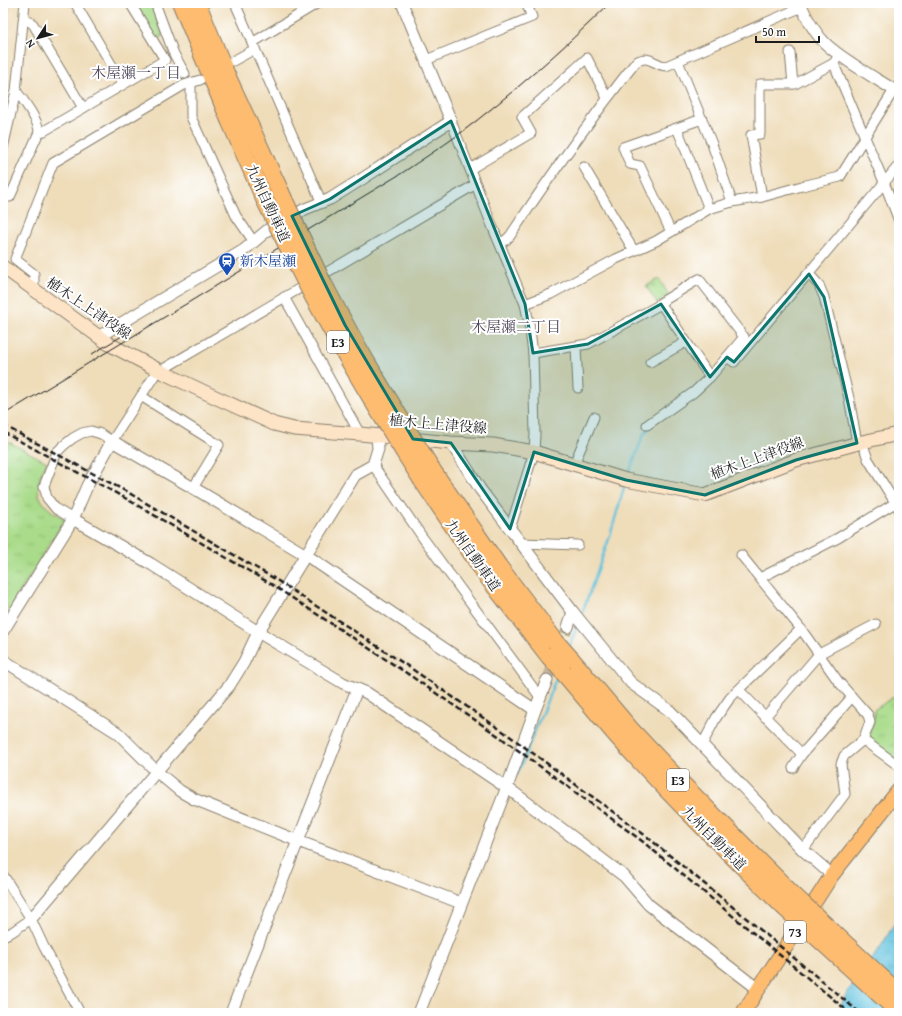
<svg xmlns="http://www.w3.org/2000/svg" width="902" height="1016" viewBox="0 0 902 1016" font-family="'Gentium Book Plus','Noto Serif JP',serif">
	<defs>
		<pattern id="grass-tufts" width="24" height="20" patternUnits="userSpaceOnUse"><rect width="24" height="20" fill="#a9db8a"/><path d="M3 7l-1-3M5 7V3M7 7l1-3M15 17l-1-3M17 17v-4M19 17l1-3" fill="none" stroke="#91bb76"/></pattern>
		<pattern id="water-ripples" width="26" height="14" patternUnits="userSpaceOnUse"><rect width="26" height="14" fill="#60c2de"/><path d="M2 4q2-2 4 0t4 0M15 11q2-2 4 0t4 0" fill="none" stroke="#53a6be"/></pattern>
	</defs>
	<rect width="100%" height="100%" fill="#fff"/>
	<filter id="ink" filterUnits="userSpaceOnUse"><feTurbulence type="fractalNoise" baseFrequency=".025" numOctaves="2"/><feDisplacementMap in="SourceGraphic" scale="8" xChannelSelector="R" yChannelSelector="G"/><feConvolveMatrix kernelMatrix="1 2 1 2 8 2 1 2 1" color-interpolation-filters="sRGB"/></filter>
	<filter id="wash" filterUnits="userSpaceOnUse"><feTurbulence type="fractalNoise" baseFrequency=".012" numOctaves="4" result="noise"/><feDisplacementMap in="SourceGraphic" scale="16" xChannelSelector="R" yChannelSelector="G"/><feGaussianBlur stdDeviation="0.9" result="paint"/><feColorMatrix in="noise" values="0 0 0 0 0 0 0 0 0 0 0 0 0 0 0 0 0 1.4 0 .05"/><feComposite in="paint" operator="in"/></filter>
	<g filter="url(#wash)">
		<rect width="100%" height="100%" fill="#efddba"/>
		<g fill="url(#grass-tufts)" stroke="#627c53">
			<polygon points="134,3 151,3 163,36 156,40"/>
			<polygon points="659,279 669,295 657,303 646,286"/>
			<path d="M3 439 47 462C44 468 40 476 39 483 35 501 51 512 65 519L3 620Z"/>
			<path d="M899 693V761L872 742C867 735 871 731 873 723 874 719 874 715 874 710Z"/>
		</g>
		<g fill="url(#water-ripples)" stroke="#3e6f7d">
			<polygon points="3,3 9,3 3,48"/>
			<polygon points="899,916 899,1013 837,1013 847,993 880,948"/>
		</g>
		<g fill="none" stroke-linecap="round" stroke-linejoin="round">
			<g stroke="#60c2de" stroke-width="2.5">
				<polyline points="629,3 632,8 641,7"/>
				<polyline points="894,164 899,158"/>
				<polyline points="628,475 643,436 649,427"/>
				<polyline points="581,616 610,536 625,484"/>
				<polyline points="569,647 578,624"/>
				<polyline points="517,775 557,676"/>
			</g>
		</g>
	</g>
	<g filter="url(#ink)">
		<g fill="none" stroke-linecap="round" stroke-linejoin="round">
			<polyline stroke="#c5b69a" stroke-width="11" stroke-dasharray="11 5.5" stroke-linecap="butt" points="547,680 568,627"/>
			<g stroke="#867c6b" stroke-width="11">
				<g id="minor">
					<polyline points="75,3 123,84"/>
					<polyline points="155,3 174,54 185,74"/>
					<polyline points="235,3 321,201"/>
					<polyline points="24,18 33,24 83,108"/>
					<polyline points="252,43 318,3"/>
					<polyline points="790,52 793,84"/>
					<polyline points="837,58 834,63 836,69 884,182 899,221"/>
					<polyline points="426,60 532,17 526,3"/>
					<polyline points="233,61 255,49"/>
					<polyline points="678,61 712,144 732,202"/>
					<polyline points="191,83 191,117 236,216 254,242"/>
					<path d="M16 91C23 99 39 121 39 132L44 131 165 60 130 3"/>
					<polyline points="451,121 493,228 525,304 529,323 533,353 535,434 534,452 510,529"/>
					<polyline points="677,128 709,209"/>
					<polyline points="3,148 16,91 25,3"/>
					<polyline points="584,167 634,251"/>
					<polyline points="470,169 531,133 522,117 587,58 607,98"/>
					<polyline points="3,192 10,197 39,132"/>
					<polyline points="762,197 751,135 760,134 760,84 795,84 834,63"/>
					<polyline points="671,232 640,166 630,164 623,147 702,119"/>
					<path d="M500 243 506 240 510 236C550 176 591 118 636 62 651 54 653 65 666 66L802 7"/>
					<polyline points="809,274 819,285 824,297 849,398 857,443"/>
					<polyline points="34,290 34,274 15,259 53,163 184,85 200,80"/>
					<polyline points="284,297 360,434"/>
					<polyline points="525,304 551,294 616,259 656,241 709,209 732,202 762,197 802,186 840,177 894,90"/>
					<polyline points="661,304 660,303 699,279 744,337 727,357"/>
					<polyline points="576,347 578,388"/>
					<polyline points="533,353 588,344 661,304 710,377 727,357 734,362 899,165"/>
					<polyline points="650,362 686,342"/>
					<polyline points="160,371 476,184"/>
					<polyline points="141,396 219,445 193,488"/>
					<polyline points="647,425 694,392 710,377"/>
					<polyline points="862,442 868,459 899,509"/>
					<polyline points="574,464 594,417"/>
					<polyline points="373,465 423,538 540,697"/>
					<polyline points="73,519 56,509 47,498 44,486 57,452 63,446 73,438 82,433 91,431 101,434 112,441 158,370"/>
					<polyline points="521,543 578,545"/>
					<polyline points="741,555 801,629 838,681 868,715 870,722 863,740 844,756 841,764 845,794 803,850"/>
					<polyline points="760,578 838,538 895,503"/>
					<polyline points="739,690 802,754 852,697"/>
					<polyline points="765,717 819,654 876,624"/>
					<polyline points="863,740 899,766"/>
					<polyline points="702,745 716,718 730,698 801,629"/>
					<polyline points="793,768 802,754"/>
					<polyline points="3,875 31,919 44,947 80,1013"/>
					<polyline points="3,936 12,932 31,919"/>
				</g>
			</g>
			<g stroke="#867c6b" stroke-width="13">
				<g id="tertiary">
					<path d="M800 3C806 17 815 34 827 45 846 62 877 79 899 93"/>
					<polyline points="98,337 244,250 269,229 305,209 330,199 362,179 451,121 402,3"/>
					<polyline points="451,443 480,489 573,612 631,683 670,711 803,850 832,875"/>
					<polyline points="73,519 151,564 258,632 343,683 367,693 513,792 624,876 649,905 758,989"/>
					<polyline points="568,627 573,612"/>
					<polyline points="3,631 73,519 87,486 112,441 202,493 306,555 535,710"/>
					<polyline points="3,660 118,733 156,771 180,791 194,799 298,841 461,903"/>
					<polyline points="31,919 229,686 244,662 258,632 355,475 373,465 378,449 377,435"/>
					<polyline points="231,1013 357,689"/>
					<polyline points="419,1013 507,787 535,710 547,680"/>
				</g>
			</g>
			<g stroke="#867c6b" stroke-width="15">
				<polyline id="secondary" points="3,267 109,344 160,371 215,397 274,424 294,429 360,434 451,443 493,445 534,452 626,480 705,495 796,460 862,442 899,434"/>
			</g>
			<g stroke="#867c6b" stroke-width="16">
				<polyline id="primary" points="743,1013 832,875 899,790"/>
			</g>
			<g stroke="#867c6b" stroke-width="19">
				<g id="motorway">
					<polyline points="181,3 230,121 264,198"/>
					<polyline points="197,3 226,74 280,191"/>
					<polyline points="434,473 499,567 555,641"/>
					<polyline points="422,480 487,576 549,656"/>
					<polyline points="570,658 630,729 685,787 793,895"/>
					<path d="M564 673C582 694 600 716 619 738 671 796 727 851 783 906"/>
				</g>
			</g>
			<use href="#minor" stroke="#fff" stroke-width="9"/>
			<use href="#tertiary" stroke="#fff" stroke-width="11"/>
			<use href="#secondary" stroke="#fee4c6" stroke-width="13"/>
			<use href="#primary" stroke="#fdbc70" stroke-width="14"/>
			<use href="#motorway" stroke="#fdbc70" stroke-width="17"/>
			<g stroke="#1c1c1c" stroke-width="1">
				<polyline points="92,354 127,333"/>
				<path d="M3 415 402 173C421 160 440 148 458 135 512 94 562 50 610 3"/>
			</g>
			<g stroke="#1c1c1c" stroke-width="2.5" stroke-dasharray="6 3" stroke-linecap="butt">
				<polyline points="3,425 129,493 275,579 409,667 504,732 646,836 751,922 860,1013"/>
				<polyline points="3,432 125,498 271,584 405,672 500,737 642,841 850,1013"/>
			</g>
			<g stroke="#867c6b" stroke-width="19" stroke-linecap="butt">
				<g id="motorway-bridge">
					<path d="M280 191C295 223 309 256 325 287 358 351 396 412 434 473"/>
					<path d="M264 198C280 230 295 262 312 294 346 357 383 419 422 480"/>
					<polyline points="555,641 570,658"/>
					<polyline points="549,656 564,673"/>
					<polyline points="793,895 899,994"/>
					<polyline points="783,906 899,1012"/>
				</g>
			</g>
			<use href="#motorway-bridge" stroke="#fdbc70" stroke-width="17"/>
		</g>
	</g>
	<path fill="#0f766e" fill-opacity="0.2" stroke="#0f766e" stroke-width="3" stroke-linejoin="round" d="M451 121 525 304 533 353 588 344 661 304 710 377 727 357 734 362 809 274 824 297 857 443 796 460 705 495 626 480 534 452 510 529 451 443 413 439 345 325 292 216 330 199Z"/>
	<defs>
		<g id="station-pin" transform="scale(0.9)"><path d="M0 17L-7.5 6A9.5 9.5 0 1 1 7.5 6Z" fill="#1a4fb4" stroke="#fff"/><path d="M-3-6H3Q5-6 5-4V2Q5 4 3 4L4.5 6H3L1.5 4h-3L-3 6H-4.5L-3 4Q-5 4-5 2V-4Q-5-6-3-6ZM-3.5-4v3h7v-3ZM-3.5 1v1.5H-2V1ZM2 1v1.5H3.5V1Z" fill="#fff"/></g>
	</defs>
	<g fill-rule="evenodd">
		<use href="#station-pin" x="227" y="261"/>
	</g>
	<g text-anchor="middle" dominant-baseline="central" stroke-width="4" stroke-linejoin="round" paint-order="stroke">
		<g fill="#fff" stroke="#606060" stroke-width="1">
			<rect x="327" y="331" width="22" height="22" rx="3"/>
			<rect x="667" y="769" width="22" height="22" rx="3"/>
			<rect x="784" y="921" width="22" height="22" rx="3"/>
		</g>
		<g font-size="13" font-weight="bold" fill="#1c1c1c">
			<text x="338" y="342">E3</text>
			<text x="678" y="780">E3</text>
			<text x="795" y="932">73</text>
		</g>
		<g font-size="14" fill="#1c1c1c" stroke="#fff">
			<text transform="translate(268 203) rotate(65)">九州自動車道</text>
			<text transform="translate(89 308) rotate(34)">植木上上津役線</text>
			<text transform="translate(438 424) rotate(5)">植木上上津役線</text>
			<text transform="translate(757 458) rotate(-20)">植木上上津役線</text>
			<text transform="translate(473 555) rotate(55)">九州自動車道</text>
			<text transform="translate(714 838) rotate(45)">九州自動車道</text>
		</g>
		<g font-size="14" fill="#164399" stroke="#fff" text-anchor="start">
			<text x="240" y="261">新木屋瀬</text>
		</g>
		<g font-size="15" fill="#51485c" stroke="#fff">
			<text x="136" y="72">木屋瀬一丁目</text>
			<text x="516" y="326">木屋瀬二丁目</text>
		</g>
	</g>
	<rect width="902" height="1016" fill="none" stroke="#fff" stroke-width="16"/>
	<g transform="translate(38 38) rotate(234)" stroke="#ffffff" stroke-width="3" paint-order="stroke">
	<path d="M0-3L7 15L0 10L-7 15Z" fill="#1c1c1c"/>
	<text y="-6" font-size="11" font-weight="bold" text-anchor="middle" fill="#1c1c1c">N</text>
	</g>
	<path d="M756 36v6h63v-6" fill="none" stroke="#1c1c1c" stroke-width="2"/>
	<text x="762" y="36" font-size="12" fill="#1c1c1c" stroke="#ffffff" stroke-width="3" paint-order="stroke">50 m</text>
</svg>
